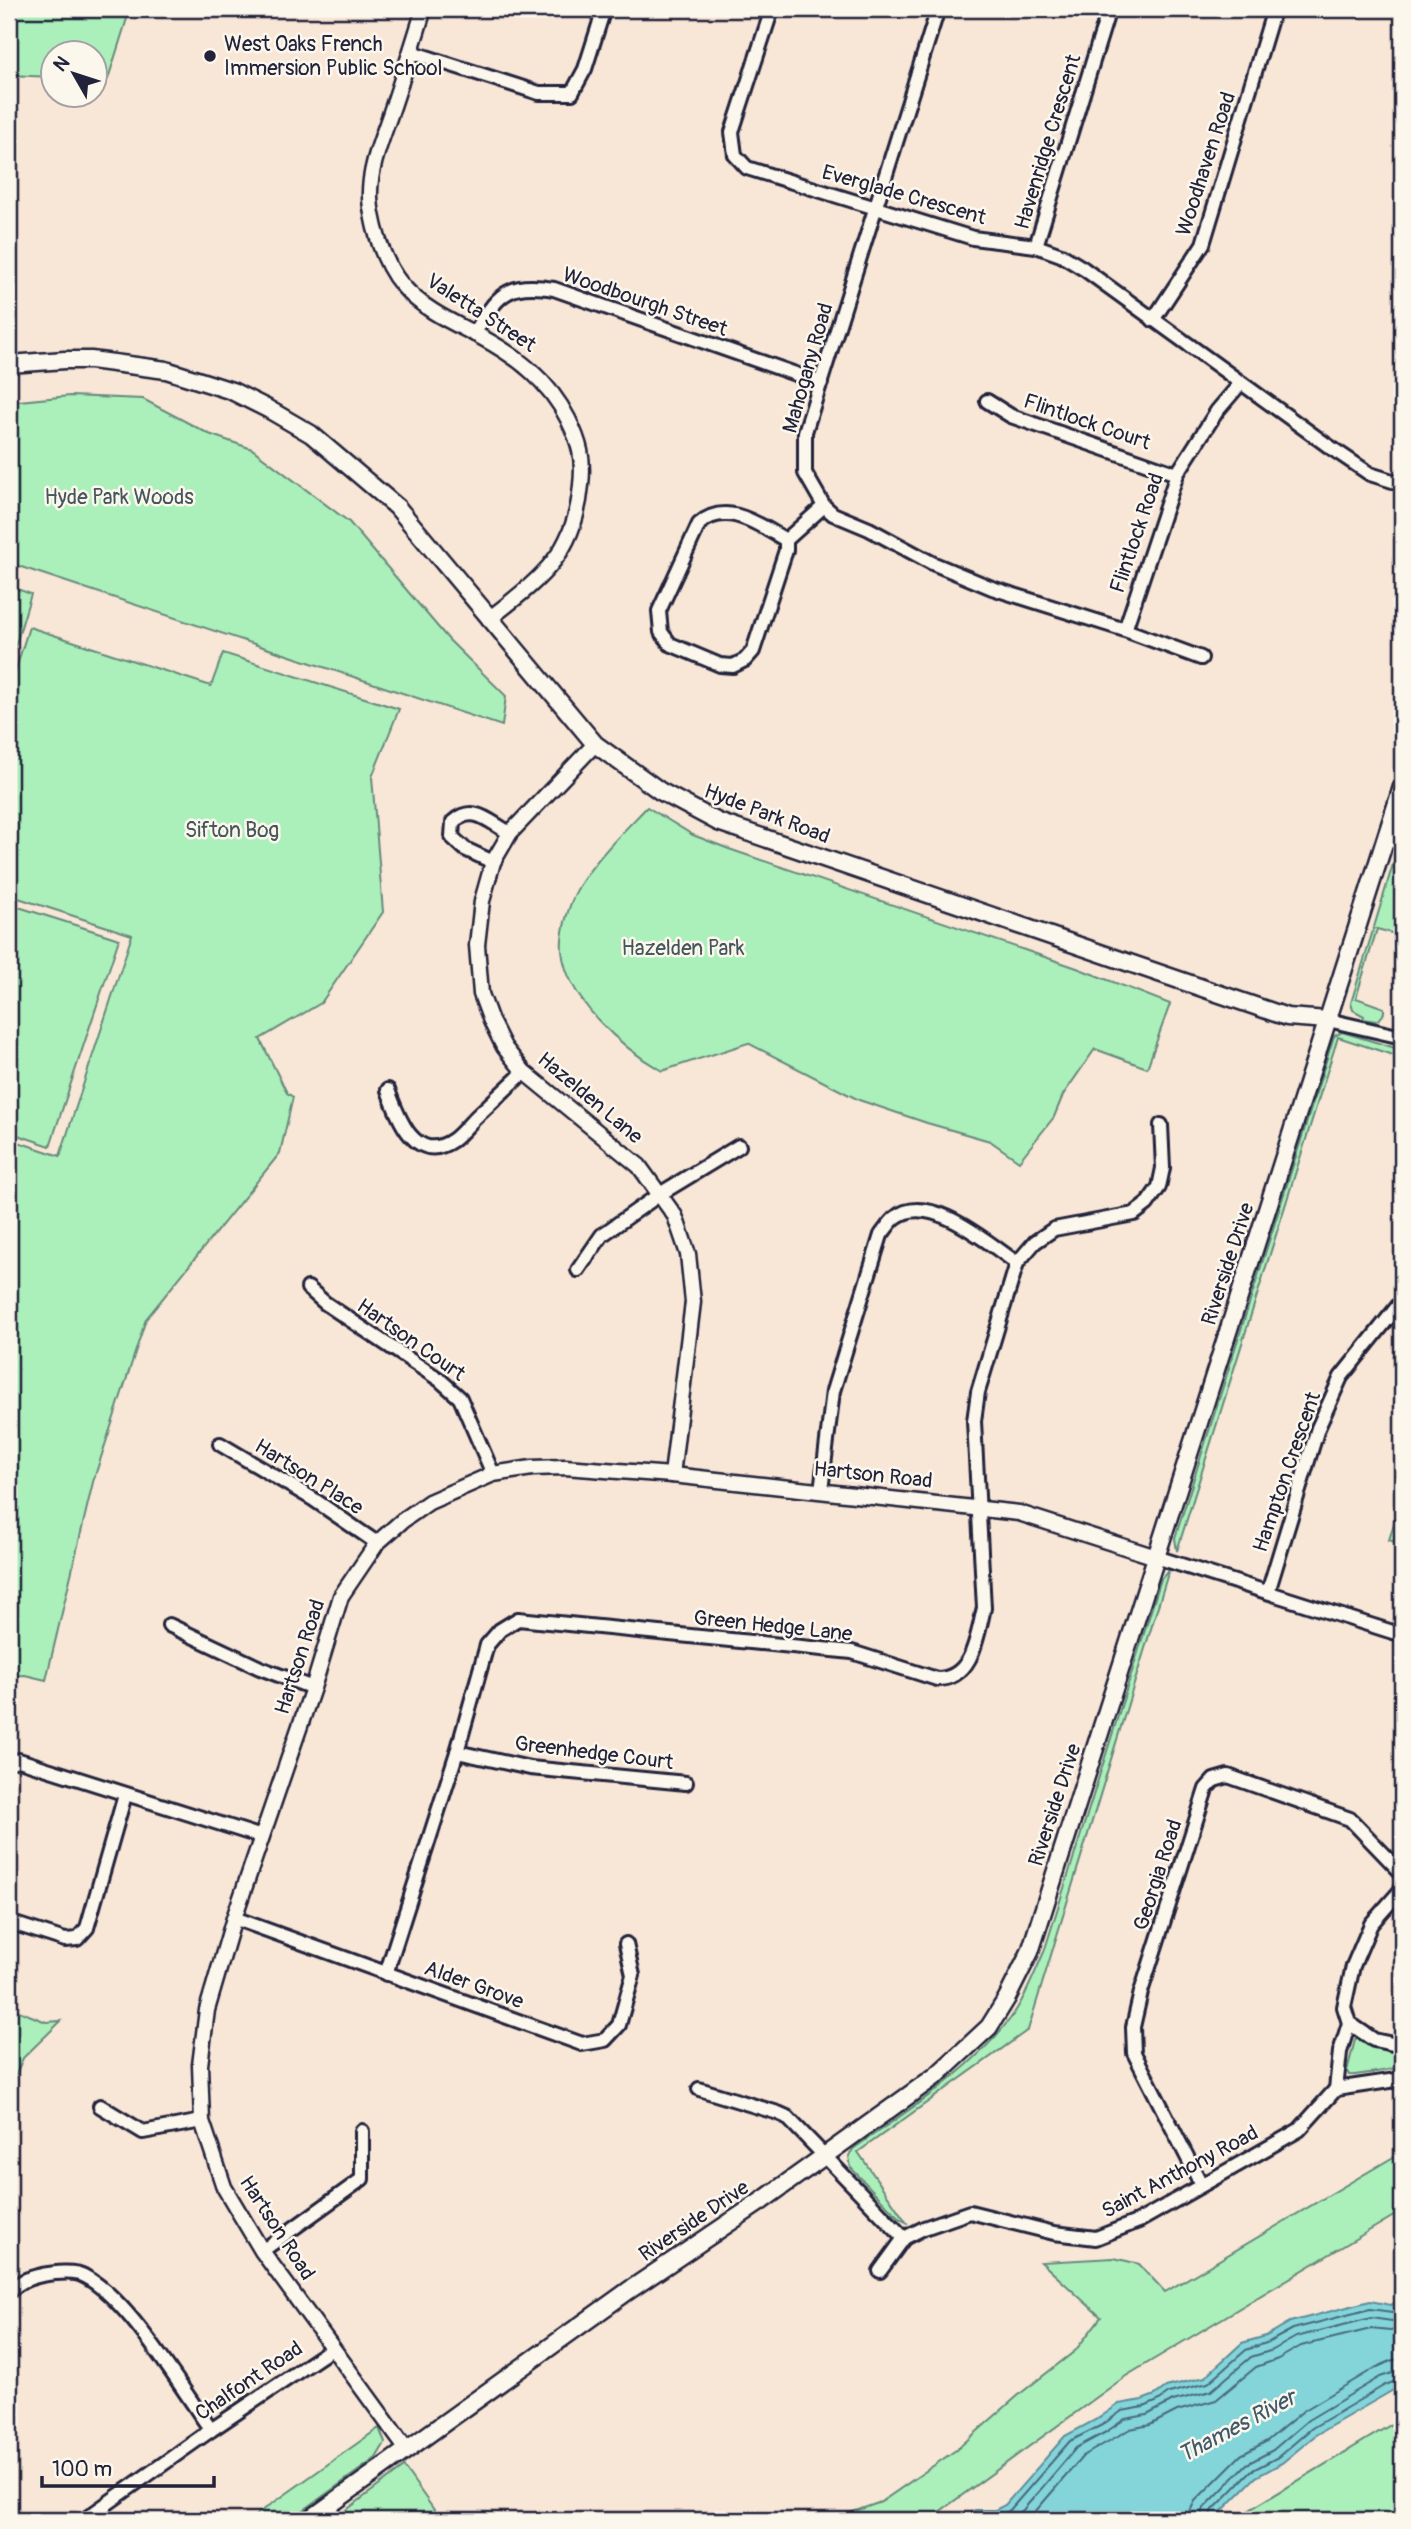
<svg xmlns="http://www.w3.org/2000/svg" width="1411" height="2529" viewBox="0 0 1411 2529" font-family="Pangolin,sans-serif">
	<rect width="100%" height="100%" fill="#f8e6d6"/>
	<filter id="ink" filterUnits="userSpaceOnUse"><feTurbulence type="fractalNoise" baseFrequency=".0143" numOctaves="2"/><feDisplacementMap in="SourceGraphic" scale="14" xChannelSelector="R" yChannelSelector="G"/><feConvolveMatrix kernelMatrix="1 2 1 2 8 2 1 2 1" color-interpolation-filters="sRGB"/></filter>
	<g filter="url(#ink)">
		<g fill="#abf0bb" stroke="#66897b" stroke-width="2">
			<polygon points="9,9 130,9 108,79 95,79 94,52 52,52 52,77 9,75"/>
			<polygon points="70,396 143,399 209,434 252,449 349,522 449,640 506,696 502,726 9,563 9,402"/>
			<polygon points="9,586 31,594 9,667"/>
			<polygon points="29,627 211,686 223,653 399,709 372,777 383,912 321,1003 260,1039 287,1093 293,1097 280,1153 146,1319 93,1482 46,1680 25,1675 9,1676 9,1139 60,1156 132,935 9,895 9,691"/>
			<path d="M647 807 693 835 729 849 1077 968 1170 1004 1147 1068 1095 1049 1063 1095 1054 1117 1019 1161 990 1141 927 1123 859 1100 748 1043 662 1071C622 1048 567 1000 562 951 560 931 571 896 583 880 601 853 625 830 647 807Z"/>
			<path d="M1400 853H1402V926L1399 935 1377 929 1356 998 1384 1008C1385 1015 1381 1018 1376 1021L1363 1019 1364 1016 1353 1010 1351 1003 1394 861Z"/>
			<polygon points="9,904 119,939 50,1146 9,1132"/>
			<polygon points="1342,1032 1402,1050 1402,1058 1338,1037 1177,1551 1175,1538 1334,1036"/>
			<polygon points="1402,1497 1402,1544 1389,1540"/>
			<path d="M1169 1570 1028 2030 858 2152 906 2222 900 2219 851 2168 849 2156 853 2149C909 2109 968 2074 1010 2019 1025 1999 1034 1974 1044 1952L1161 1579Z"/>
			<polygon points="9,2007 46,2022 61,2021 23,2058 9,2090"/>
			<path d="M1359 2038C1372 2046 1383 2051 1399 2052L1402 2056V2066C1397 2069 1355 2076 1349 2075L1347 2071 1355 2040Z"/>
			<polygon points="1402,2152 1402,2211 1126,2376 928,2520 830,2520 881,2502 956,2450 1021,2393 1075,2351 1101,2317 1041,2262 1114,2258 1139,2264 1165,2292"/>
			<polygon points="1402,2418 1402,2520 1238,2520 1243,2514"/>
			<polygon points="379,2428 385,2443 376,2458 290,2520 249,2520"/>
			<polygon points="404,2467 441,2520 333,2520"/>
		</g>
		<polygon fill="#83d5da" stroke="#5c8d9a" stroke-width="2" points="1402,2299 1402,2385 1317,2434 1282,2463 1256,2477 1213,2520 963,2520 975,2510 995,2510 1005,2505 1065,2436 1099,2418 1119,2404 1142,2400 1155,2395 1166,2387 1205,2377 1242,2343 1266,2336 1290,2322 1370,2301 1391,2305"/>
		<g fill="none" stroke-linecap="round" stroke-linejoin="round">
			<g stroke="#496a7b" stroke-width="2">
				<polyline points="974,2520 979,2517 997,2517 1009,2511 1070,2441 1102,2425 1122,2411 1144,2407 1158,2401 1169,2393 1208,2383 1246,2350 1269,2342 1293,2329 1370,2309 1392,2312 1402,2307"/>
				<polyline points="1010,2520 1023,2510 1076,2448 1106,2432 1125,2419 1147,2415 1173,2401 1211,2391 1251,2357 1273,2350 1296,2337 1371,2318 1392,2321 1402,2317"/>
				<polyline points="1028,2520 1083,2456 1130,2429 1150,2425 1177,2411 1216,2400 1256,2367 1278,2359 1301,2346 1371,2329 1390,2331 1402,2329"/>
				<polyline points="1189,2520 1190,2511 1195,2501 1241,2455 1267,2441 1303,2411 1375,2368 1393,2360 1402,2359"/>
				<polyline points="1200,2520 1204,2508 1247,2464 1273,2450 1308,2420 1380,2377 1402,2370"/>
				<polyline points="1209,2520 1211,2512 1251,2471 1278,2457 1312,2428 1385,2385 1402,2379"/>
			</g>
			<g stroke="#22223b" stroke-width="18">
				<g id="minor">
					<polyline points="772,9 732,132 735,155 747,168 973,238 1036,246 1061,255 1084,269 1327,445 1370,474 1402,484"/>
					<polyline points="938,9 805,432 805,473 824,506 833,514 869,529 932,563 992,588 1125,630 1201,658"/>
					<polyline points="411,52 539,93 572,93 585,69 604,9"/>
					<polyline points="1036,246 1109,9"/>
					<polyline points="1153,320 1203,244 1274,9"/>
					<path d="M474 334C497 296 506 281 554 289L821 383"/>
					<polyline points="987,401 1011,416 1177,474"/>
					<path d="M786 540C759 525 727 500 699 524L659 611 661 632 670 644 720 665 733 666 745 660 753 651 786 550V540L824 506"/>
					<polyline points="1125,630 1177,474 1217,411 1240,384"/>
					<polyline points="1386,838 1402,843"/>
					<path d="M493 862 465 849 452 837 453 822C474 803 490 823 510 833"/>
					<polyline points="1328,1020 1402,1037"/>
					<path d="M388 1090C398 1117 415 1166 453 1140 461 1134 469 1124 476 1117 492 1102 508 1087 524 1072"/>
					<polyline points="578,1270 602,1235 660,1194 739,1146"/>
					<polyline points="308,1288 325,1303 440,1380 460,1398 493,1474"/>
					<polyline points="220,1444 313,1499 377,1543"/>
					<path d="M821 1491 833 1391 881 1235C885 1230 890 1222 895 1218 928 1190 989 1244 1017 1263"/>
					<polyline points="1156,1557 1402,1635"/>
					<polyline points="1268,1592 1318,1428 1341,1377 1402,1301"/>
					<polyline points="169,1625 260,1668 313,1688"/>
					<polyline points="457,1752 530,1768 686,1783"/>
					<polyline points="9,1762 19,1760 262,1837"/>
					<polyline points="234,1918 582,2044 605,2040 619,2025 633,1975 626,1944"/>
					<polyline points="9,1922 65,1940 77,1939 87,1928 125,1795"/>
					<path d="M386 1974 457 1752 487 1645 500 1630 518 1619 852 1652 937 1679C973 1679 977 1636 984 1608L974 1421 978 1392 1017 1263 1035 1242 1054 1229 1134 1214 1147 1204 1159 1187 1163 1168 1161 1125"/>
					<polyline points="1349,2023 1374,2040 1402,2046"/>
					<polyline points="699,2089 778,2113 787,2117 904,2238 924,2228 970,2212 1054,2233 1096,2238 1139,2221 1299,2130 1336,2089 1340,2052 1349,2023 1344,2007 1353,1966 1371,1924 1402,1889"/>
					<polyline points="1336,2089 1396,2080 1402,2075"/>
					<polyline points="100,2106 143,2132 202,2121"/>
					<polyline points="1201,2184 1134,2053 1133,2027 1141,1992 1206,1789 1214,1780 1228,1776 1350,1819 1402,1873"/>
					<polyline points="262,2251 362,2179 362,2131"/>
					<polyline points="880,2271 904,2238"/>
					<path d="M9 2292C18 2282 28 2278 42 2275 54 2273 73 2270 84 2276 128 2298 181 2388 211 2430"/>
					<polyline points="84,2520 211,2430 333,2348"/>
				</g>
			</g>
			<g stroke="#22223b" stroke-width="19">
				<g id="tertiary">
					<path d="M424 9C413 44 402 80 390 115 381 141 369 169 370 197 370 207 373 219 375 228 380 247 389 270 402 285 423 310 454 323 481 337 518 357 549 381 568 419 580 443 584 459 581 485 575 555 540 579 489 619"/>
					<polyline points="595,744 510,833 493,862 482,901 477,945 481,994 491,1021 504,1047 524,1072 639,1166 675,1216 688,1254 693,1302 672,1475"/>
					<polyline points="407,2450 262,2251 224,2187 202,2121 200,2065 207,2010 234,1918 313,1688 341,1596 377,1543 402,1521 429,1502 493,1474 532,1468 565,1467 672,1475 1019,1513 1156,1557"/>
				</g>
			</g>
			<g stroke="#22223b" stroke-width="21">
				<g id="secondary">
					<polyline points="9,364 65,360 91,360 166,370 232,391 268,409 311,434 397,507 595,744 660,791 718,822 1287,1017 1328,1020"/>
					<polyline points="309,2520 628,2291 763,2200 937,2075 989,2027 1007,1998 1030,1952 1402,787"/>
				</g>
			</g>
			<use href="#minor" stroke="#fbf7ec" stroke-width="12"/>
			<use href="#tertiary" stroke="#fbf7ec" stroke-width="14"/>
			<use href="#secondary" stroke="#fbf7ec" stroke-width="16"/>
		</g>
	</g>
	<circle fill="#22223b" stroke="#fbf7ec" stroke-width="2.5" cx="210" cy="56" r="7"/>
	<g text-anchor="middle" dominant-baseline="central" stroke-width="5" stroke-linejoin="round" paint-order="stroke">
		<g font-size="21" fill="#22223b" stroke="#fbf7ec" text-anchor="start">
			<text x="224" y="44">West Oaks French<tspan x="224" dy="24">Immersion Public School</tspan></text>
		</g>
		<g font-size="21" fill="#22223b" stroke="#fbf7ec">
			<text transform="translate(1048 142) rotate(-73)">Havenridge Crescent</text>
			<text transform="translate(1206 164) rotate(-72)">Woodhaven Road</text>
			<text transform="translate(904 195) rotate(16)">Everglade Crescent</text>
			<text transform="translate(645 302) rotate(19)">Woodbourgh Street</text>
			<text transform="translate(481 313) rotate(33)">Valetta Street</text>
			<text transform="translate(808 368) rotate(-74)">Mahogany Road</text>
			<text transform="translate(1087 422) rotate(19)">Flintlock Court</text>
			<text transform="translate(1137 533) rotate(-71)">Flintlock Road</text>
			<text transform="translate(767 814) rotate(21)">Hyde Park Road</text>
			<text transform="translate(590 1098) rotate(40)">Hazelden Lane</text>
			<text transform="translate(1228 1264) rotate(-72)">Riverside Drive</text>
			<text transform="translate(411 1340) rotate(35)">Hartson Court</text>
			<text transform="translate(1287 1472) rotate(-71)">Hampton Crescent</text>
			<text transform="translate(873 1475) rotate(6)">Hartson Road</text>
			<text transform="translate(309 1477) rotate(32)">Hartson Place</text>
			<text transform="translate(773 1626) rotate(6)">Green Hedge Lane</text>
			<text transform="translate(300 1657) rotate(-72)">Hartson Road</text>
			<text transform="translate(594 1753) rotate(7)">Greenhedge Court</text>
			<text transform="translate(1055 1805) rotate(-72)">Riverside Drive</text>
			<text transform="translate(1158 1875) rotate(-72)">Georgia Road</text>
			<text transform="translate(474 1985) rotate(20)">Alder Grove</text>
			<text transform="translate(1180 2172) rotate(-28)">Saint Anthony Road</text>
			<text transform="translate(694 2221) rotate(-34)">Riverside Drive</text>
			<text transform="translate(277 2228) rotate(57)">Hartson Road</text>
			<text transform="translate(249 2381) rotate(-34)">Chalfont Road</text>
		</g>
		<g font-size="21" fill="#44565b" stroke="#fbf7ec">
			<text x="119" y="497">Hyde Park Woods</text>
			<text x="232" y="830">Sifton Bog</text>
			<text x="683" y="948">Hazelden Park</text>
		</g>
		<g font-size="23" font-style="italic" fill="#3f586b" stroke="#fbf7ec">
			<text transform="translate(1237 2426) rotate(-28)">Thames River</text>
		</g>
	</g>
	<rect width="1411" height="2529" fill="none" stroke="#fbf7ec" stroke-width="35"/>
	<rect x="18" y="18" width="1376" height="2494" fill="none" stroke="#22223b" stroke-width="2.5" filter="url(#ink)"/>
	<g transform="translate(74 74) rotate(309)"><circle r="33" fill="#fbf7ec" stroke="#a4a2a5" stroke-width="2"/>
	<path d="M0-5L12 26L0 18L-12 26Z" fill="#22223b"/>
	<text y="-10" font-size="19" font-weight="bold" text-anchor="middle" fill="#22223b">N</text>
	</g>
	<path d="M42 2476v10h172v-10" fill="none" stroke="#22223b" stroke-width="3.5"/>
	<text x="52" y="2476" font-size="21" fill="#22223b" stroke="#fbf7ec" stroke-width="5" paint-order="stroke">100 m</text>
</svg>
